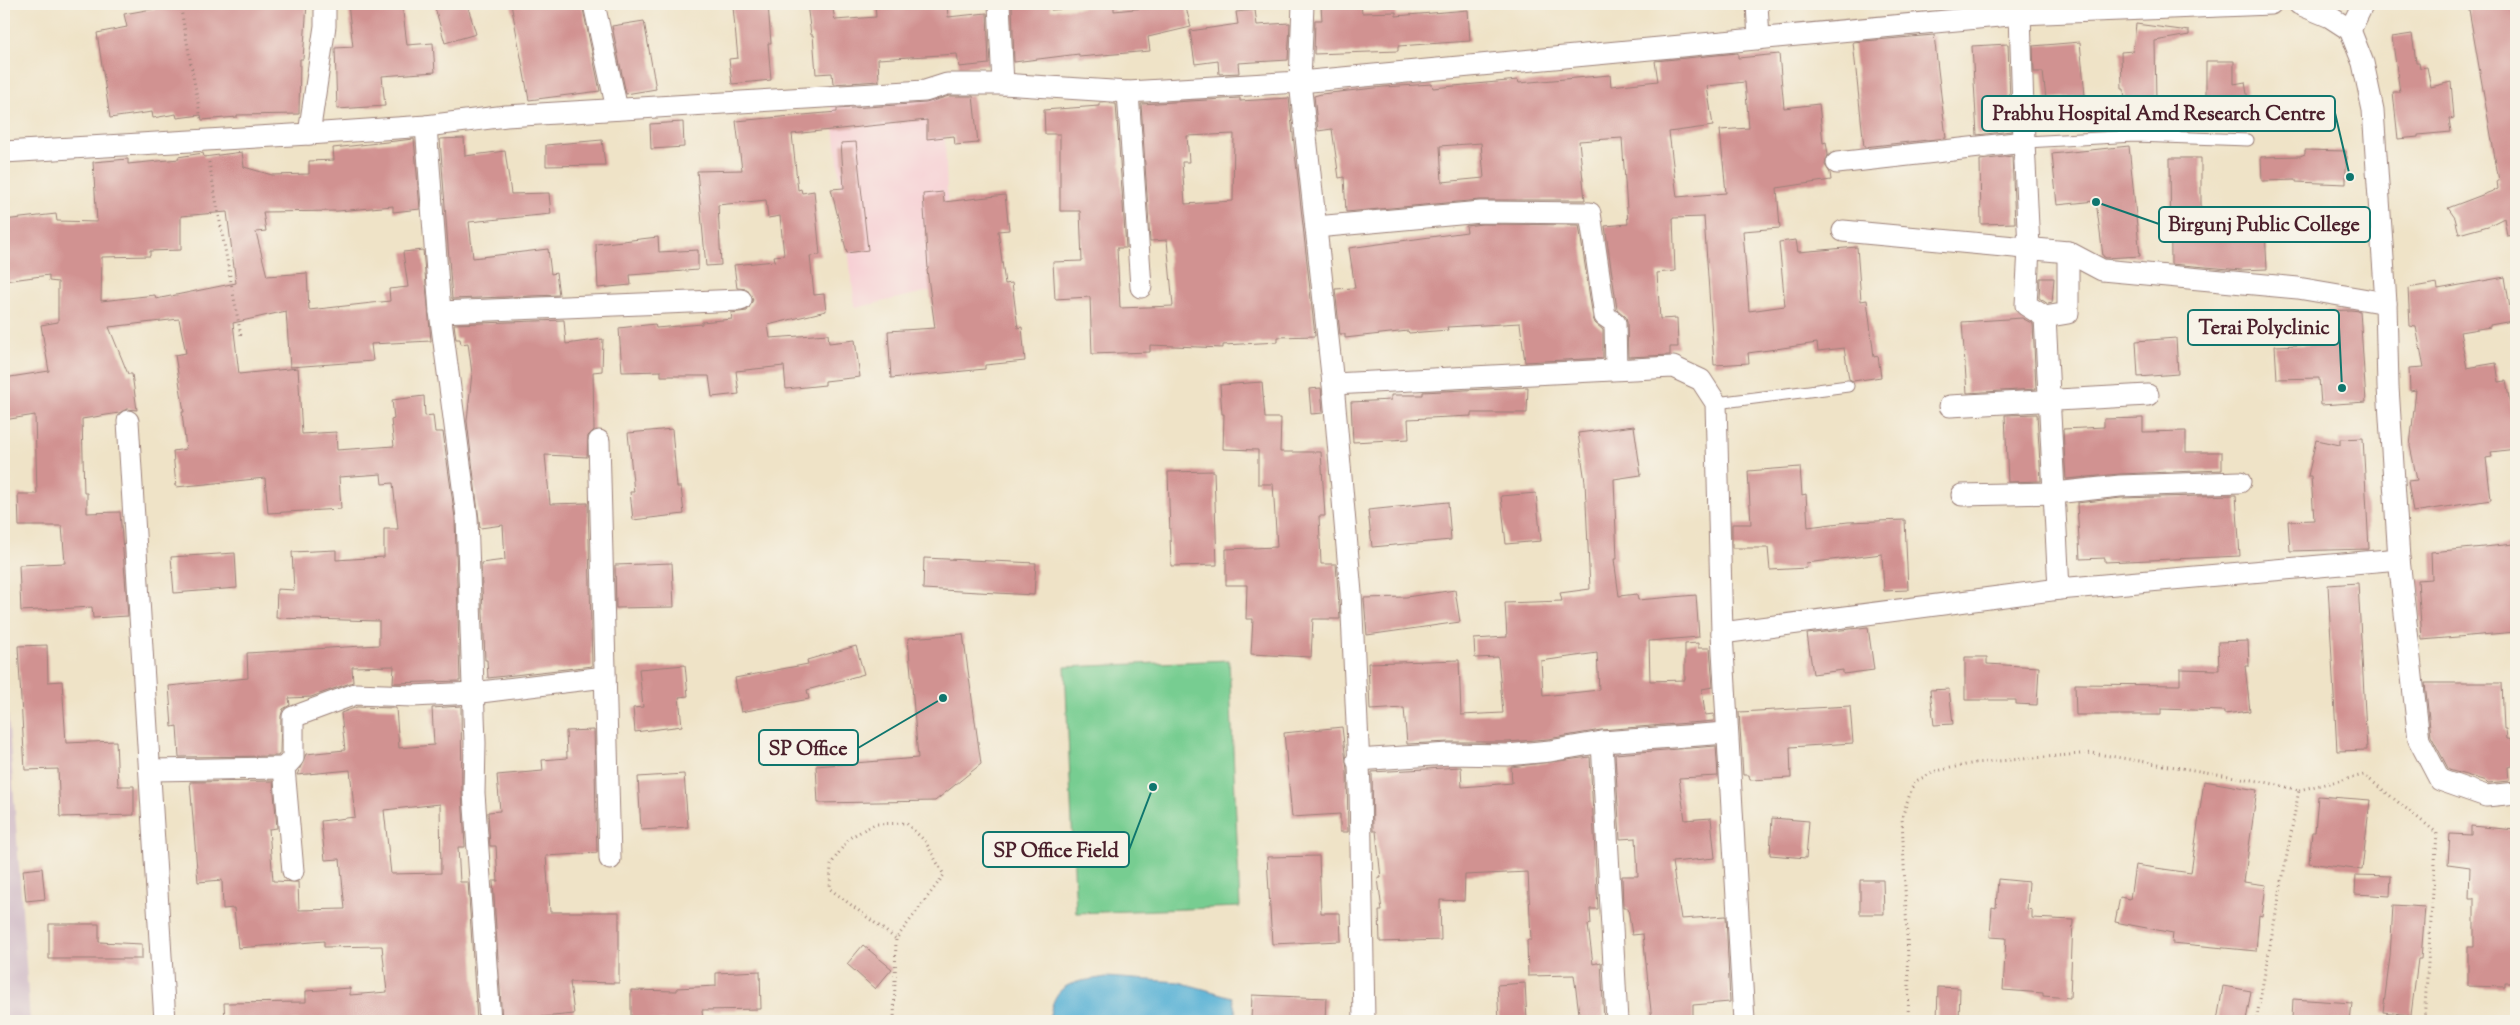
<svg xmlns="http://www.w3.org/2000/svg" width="2520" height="1025" viewBox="0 0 2520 1025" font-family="'Sorts Mill Goudy',serif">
	<rect width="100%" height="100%" fill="#f7f3e8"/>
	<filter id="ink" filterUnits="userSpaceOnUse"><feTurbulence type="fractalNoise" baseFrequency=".02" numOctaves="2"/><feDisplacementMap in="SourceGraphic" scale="10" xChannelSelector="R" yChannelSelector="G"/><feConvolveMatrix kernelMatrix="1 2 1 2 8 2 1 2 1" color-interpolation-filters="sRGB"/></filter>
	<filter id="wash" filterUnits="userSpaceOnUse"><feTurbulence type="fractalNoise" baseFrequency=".0096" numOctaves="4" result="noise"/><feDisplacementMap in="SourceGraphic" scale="20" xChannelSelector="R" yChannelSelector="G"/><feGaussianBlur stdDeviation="1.12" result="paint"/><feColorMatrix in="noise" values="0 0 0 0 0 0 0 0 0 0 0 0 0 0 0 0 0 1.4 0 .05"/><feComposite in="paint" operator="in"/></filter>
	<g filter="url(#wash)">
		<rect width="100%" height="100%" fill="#efe3c7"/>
		<polygon fill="#f7cfd4" points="940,92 945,142 951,286 855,308 831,101"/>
		<polygon fill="#d2bdc8" points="4,657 30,1021 4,1021"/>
		<polygon fill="#77cd91" stroke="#60765e" points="1229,660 1240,907 1076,913 1065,667"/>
		<path fill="#57b1d5" stroke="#506880" d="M1106 977 1179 982 1232 997 1238 1021H1049C1054 981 1071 983 1106 977Z"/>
		<g id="blocks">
			<g fill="#d19291" fill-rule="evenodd">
				<polygon points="180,4 307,4 303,59 300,59 299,114 237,115 237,117 202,120 201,115 177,118 176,114 153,118 152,112 110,118 97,33 127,27 124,14"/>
				<polygon points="348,4 402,4 407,45 433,43 435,72 382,76 385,106 337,109 335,48 353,47"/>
				<polygon points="434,4 467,4 476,34 445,43"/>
				<polygon points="511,4 582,4 600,91 529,100"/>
				<polygon points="768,4 771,43 768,43 771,80 732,84 729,59 738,58 733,7"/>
				<polygon points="807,4 832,4 835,20 876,17 875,4 947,4 948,17 987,13 989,64 959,67 957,54 878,59 879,81 833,84 832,73 816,74 813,35 811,35"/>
				<polygon points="1012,4 1050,4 1051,10 1114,5 1114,11 1185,4 1191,27 1148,37 1150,51 1079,57 1079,54 1014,62"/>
				<polygon points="1361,4 1362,13 1396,12 1396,16 1468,10 1470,41 1398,46 1398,51 1314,54 1315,20 1322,20 1321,6"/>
				<polygon points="2468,4 2516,4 2516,235 2507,236 2504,218 2488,226 2459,234 2455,218 2448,208 2498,189 2497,181 2499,181"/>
				<polygon points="1255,10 1257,25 1290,23 1288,60 1238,63 1239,73 1219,74 1218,61 1195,64 1190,31 1238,24 1236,12"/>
				<polygon points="644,21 656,89 626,94 612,26"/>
				<polygon points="2136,24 2189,31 2189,35 2155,41 2156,102 2177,98 2197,101 2191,130 2170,130 2170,127 2127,129 2124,89 2122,89 2121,52 2133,51"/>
				<polygon points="2412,34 2416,62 2419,62 2420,68 2427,67 2431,87 2451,82 2454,118 2449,119 2451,132 2418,135 2418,137 2398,139 2393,92 2400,92 2392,37"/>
				<polygon points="1934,35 1946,138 1864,147 1853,42"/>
				<polygon points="2080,42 2085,96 2046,99 2043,72 2034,72 2033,46"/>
				<polygon points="2008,44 2011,131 1977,135 1972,46"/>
				<path d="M1738 53V58L1779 54 1784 108 1819 104 1823 143 1826 142 1828 155 1825 165 1830 173 1831 180 1777 188 1780 228 1743 231 1749 311 1785 306 1779 242 1796 240 1798 252 1857 247 1861 301 1867 300 1874 357 1878 356 1881 377 1853 381 1849 379 1844 348 1818 351 1817 343 1748 353 1749 363 1714 365 1704 217 1673 218 1675 271 1657 273 1660 319 1677 318 1678 347H1670V355L1628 357 1627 322 1626 317 1617 309 1605 226 1628 224 1622 138 1579 141 1585 200H1480L1346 212 1344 177 1339 178 1332 129 1318 131 1314 96 1321 94 1384 87 1432 84 1433 88 1518 80 1519 83 1610 75 1611 86 1658 81 1655 61ZM1745 82 1749 128 1720 130 1726 193 1677 197 1669 132 1713 126 1707 86ZM1481 143 1484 178 1442 182 1440 146Z"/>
				<polygon points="2206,61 2234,61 2234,84 2245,82 2252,125 2231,128 2229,117 2206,113"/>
				<polygon points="949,96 973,96 978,143 955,145 954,136 927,139 927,120 792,134 798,190 801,189 802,193 814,191 820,255 810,256 814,295 824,294 826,311 768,325 770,338 828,334 829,343 855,340 860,377 825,381 825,385 786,389 784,366 736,371 739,394 712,397 709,376 661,376 661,371 622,372 619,328 655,324 656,328 702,324 702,322 732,319 731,313 747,311 753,300 747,289 737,288 734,265 775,261 774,256 784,255 780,216 768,218 766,200 718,205 721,265 706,266 697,171 742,170 736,121 837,112 837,109 926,103"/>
				<path d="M1240 98V101L1289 98 1315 336 1278 337V342L1223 345V348L1150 345V352L1092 354 1090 297 1055 299 1053 262 1082 261 1080 211H1060V134H1045L1044 110 1099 106V103L1116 104 1126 248H1117L1120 308 1173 306 1167 240 1150 241 1141 104ZM1234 134 1233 201 1185 204 1182 162H1189L1187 136Z"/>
				<polygon points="683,122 684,147 651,149 650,124"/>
				<polygon points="464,138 465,156 505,151 511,194 549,193 551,214 469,222 473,258 548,249 551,274 556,273 559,295 452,299 440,139"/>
				<path d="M414 139 420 209 393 212V206L338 211 263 212 266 231 256 232 267 276 307 273 309 310 390 301 389 289 408 287 403 252 423 250 431 341 371 344 373 361 290 367 286 311 233 323 239 374 298 368 302 434 336 432 337 450 394 446 391 420 394 419 392 400 424 396 425 416 433 415 435 432H443L455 518 460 681 393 683 394 666 352 667 353 682 311 697 289 698 290 705 283 709 281 716 280 753 278 756 179 757 177 726 172 727 169 686 248 678 247 653 379 645V621L276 618 277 589 294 590 292 552 336 550V560L384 557V529H398L393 483 382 484 381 474 339 477 341 509 268 513 265 478 176 487 173 451 186 449 182 412H184L175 355 186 353 179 319 109 327 128 374H132L137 410 127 409 119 413 82 419 84 493H87V513L120 512 128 616 93 618 92 607 21 611 19 565 65 563 62 526H19L18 494H37L35 415 4 420V378L49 371 41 325 58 322V282L49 281V275L4 281V220L56 214 57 221 97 222 93 162 128 159V164L179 159 178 157 203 153 204 157 242 152 244 167 272 175 309 174V161L334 160 333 148ZM227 212 236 283 156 299 155 295 101 301 102 257 150 256V251L181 250V216Z"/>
				<polygon points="602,140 605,165 546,166 546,145"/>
				<polygon points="856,142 868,250 847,253 831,189 844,188 841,143"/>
				<polygon points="2129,146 2140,256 2106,258 2103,256 2096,201 2057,205 2052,154"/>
				<polygon points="2305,150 2346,151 2346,184 2296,182 2296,180 2262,181 2261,157 2300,156 2305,154"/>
				<polygon points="2012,156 2015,223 1981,224 1980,160"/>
				<polygon points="2170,158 2201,158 2201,212 2264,210 2267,269 2241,270 2171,264"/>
				<polygon points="943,192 944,202 1005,195 1009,230 998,231 1005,284 1012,283 1018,328 1022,327 1025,361 985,365 985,369 891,378 888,331 935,328 927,270 928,269 923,194"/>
				<polygon points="1482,224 1579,225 1593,318 1595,323 1603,330 1603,358 1525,362 1520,323 1447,327 1448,330 1409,333 1408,331 1345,338 1345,334 1340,334 1335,289 1355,288 1349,248 1467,232 1466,226"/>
				<polygon points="658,237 659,252 698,250 698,270 630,275 631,285 598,288 596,244"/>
				<polygon points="2505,277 2512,321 2490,325 2490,327 2460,332 2467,368 2496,363 2499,382 2506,381 2514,426 2516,426 2516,449 2491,452 2492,457 2486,458 2491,500 2413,512 2408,481 2417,480 2410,446 2416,390 2410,391 2409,368 2424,367 2416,327 2410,326 2408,288 2437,283 2438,289"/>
				<polygon points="2040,278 2054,278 2052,303 2048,304 2039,298"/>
				<polygon points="2350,310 2360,311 2366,402 2321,405 2319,378 2277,379 2275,346 2327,344 2325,311"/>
				<polygon points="2022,318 2033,324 2036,389 1967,393 1962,322"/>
				<polygon points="564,320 566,344 603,339 602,371 593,372 594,430 588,436 587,457 545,455 550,504 588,503 592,666 488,678 487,660 485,660 481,563 505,560 503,525 480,528 467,421 472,373 468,343 461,344 460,339 456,339 454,324"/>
				<polygon points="2176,338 2178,374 2138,377 2136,341"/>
				<polygon points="1262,382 1265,418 1281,418 1280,452 1321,452 1325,516 1319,516 1321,564 1336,564 1340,619 1313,619 1311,657 1251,654 1253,619 1246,619 1247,585 1226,585 1226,549 1277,547 1273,484 1258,484 1258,450 1223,449 1224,414 1222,414 1220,385"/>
				<polygon points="1528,387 1527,413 1471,413 1471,416 1408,419 1409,439 1353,442 1351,402 1391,400 1391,395 1423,395 1423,392"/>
				<polygon points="1321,388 1323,413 1311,414 1309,389"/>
				<polygon points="2037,414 2041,481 2008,482 2005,415"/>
				<polygon points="2143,418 2143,432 2186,431 2186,452 2222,452 2222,470 2120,474 2066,479 2063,429 2104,427 2104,419"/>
				<path d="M1634 426 1641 475 1614 479 1617 559H1614L1619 596 1637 594 1638 600 1696 595 1699 637 1649 641 1650 681 1685 680V644L1698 643V648H1710L1713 687 1702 689 1705 715 1714 714V721L1601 730 1548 739 1507 742H1449L1407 744 1404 708 1370 710 1368 663 1459 660 1461 715 1503 713 1498 657 1475 658 1474 639 1507 637 1505 603 1562 601 1560 593 1590 589 1585 482 1578 433ZM1597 653 1599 690 1543 696 1541 661Z"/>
				<polygon points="672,429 677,487 681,487 684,514 633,520 630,492 634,492 628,433"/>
				<polygon points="2363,438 2369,549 2290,551 2288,521 2314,520 2311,476 2308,476 2316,440 2340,445 2340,439"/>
				<polygon points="1800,467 1802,495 1806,494 1808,527 1848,522 1905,520 1908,590 1884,591 1882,554 1806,563 1807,568 1770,570 1768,548 1732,548 1732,524 1751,524 1748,471"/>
				<polygon points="1214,471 1217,565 1171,566 1168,472"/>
				<polygon points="1536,493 1541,541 1506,544 1501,496"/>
				<polygon points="2236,495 2240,556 2105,562 2105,558 2080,559 2077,503 2121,498"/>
				<polygon points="1448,502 1451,540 1372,547 1368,510"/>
				<polygon points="2515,544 2516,632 2422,640 2418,580 2432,579 2431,552"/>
				<polygon points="235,553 237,588 174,593 171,557"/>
				<polygon points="924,558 1036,563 1034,595 923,589"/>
				<polygon points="672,563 674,607 616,608 615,565"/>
				<polygon points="2358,583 2367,750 2337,751 2328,585"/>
				<polygon points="1455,590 1460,622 1367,635 1364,598 1406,597"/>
				<polygon points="1868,627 1874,670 1843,674 1843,670 1813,674 1807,634"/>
				<polygon points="963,634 981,764 935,801 818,803 816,766 918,758 908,638"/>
				<polygon points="2248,641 2249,666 2245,666 2250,711 2224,714 2224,711 2161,709 2161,715 2076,715 2075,684 2180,685 2180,669 2219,670 2218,642"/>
				<polygon points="47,645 48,682 62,681 66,743 116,741 118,786 134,786 134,815 60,817 58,769 25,770 18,646"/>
				<polygon points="856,646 864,674 807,690 809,699 741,712 735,678 808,664 807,660"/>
				<polygon points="1965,657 1987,657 1987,664 2039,667 2037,705 2016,704 2016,700 1965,700"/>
				<polygon points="685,665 688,696 679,697 682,726 635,732 633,708 643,707 639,669"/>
				<polygon points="2425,683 2502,683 2504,729 2506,729 2507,739 2516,740 2516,765 2508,767 2509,781 2488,783 2486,781 2449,770 2431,736"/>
				<polygon points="1949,689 1953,724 1934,725 1930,690"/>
				<path d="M461 706 462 794 465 847H458L460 882H468L477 1021H225L224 1003 306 1002V991L350 988V995L387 992 382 946 324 947V941L238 948 234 908 223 909 222 880 198 882 190 782 273 781 277 828 269 829 273 881 298 882 299 910 345 909 340 859 325 860 321 821 355 817 350 770 297 775 306 754 345 750 341 713 357 707 396 708 399 748 434 745 432 708ZM440 804 441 873 391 874 384 810Z"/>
				<polygon points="1850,706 1853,743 1790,747 1791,778 1750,780 1749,775 1743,775 1739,712"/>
				<polygon points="1342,727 1347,770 1348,832 1340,832 1340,814 1292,817 1284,733"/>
				<polygon points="594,730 597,853 546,856 550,912 619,912 619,983 570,982 574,1014 502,1021 493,881 498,881 496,846 490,846 488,812 500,811 497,775 543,771 542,760 567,758 566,731"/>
				<polygon points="1716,746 1718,776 1679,778 1685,820 1711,818 1715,858 1672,862 1681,919 1726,916 1730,1002 1693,1005 1693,1021 1652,1021 1643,934 1632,935 1628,908 1623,908 1622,876 1638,876 1636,838 1620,839 1615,754"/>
				<polygon points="1590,757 1598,909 1590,909 1591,924 1588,925 1593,964 1601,962 1604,1021 1580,1021 1574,975 1528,976 1527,940 1531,940 1528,872 1465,875 1464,901 1440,900 1441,940 1380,942 1379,911 1382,911 1378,878 1381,878 1376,831 1373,831 1372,772 1461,767 1462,787 1512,783 1511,767"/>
				<polygon points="684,774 688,827 641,830 638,777"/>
				<polygon points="2204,781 2257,790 2244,882 2266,885 2262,916 2259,915 2256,951 2172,943 2173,933 2115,922 2120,897 2130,899 2135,865 2191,873"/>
				<polygon points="2318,796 2370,800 2362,870 2309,863 2312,832 2315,832"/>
				<polygon points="1772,818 1809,821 1806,858 1770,855"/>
				<polygon points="2471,826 2516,830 2516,983 2505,983 2505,987 2468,986 2468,947 2474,947 2474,898 2469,898 2470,867 2448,864 2450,834 2471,835"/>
				<polygon points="1319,856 1321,913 1340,913 1341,941 1272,944 1267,857"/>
				<polygon points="42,868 45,899 26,901 23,870"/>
				<polygon points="2356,875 2391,876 2390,896 2355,894"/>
				<polygon points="1998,879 2029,882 2027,909 2032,910 2032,918 2073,920 2070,998 2043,996 2043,993 2003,990 2006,938 1990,937 1992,907 1996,908"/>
				<polygon points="1860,880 1883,880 1884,914 1860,914"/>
				<polygon points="2393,905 2425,907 2421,959 2418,959 2411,1015 2383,1012 2390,957"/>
				<polygon points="49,924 99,924 99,942 142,944 142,959 49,959"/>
				<polygon points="863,945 892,969 875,989 847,964"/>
				<polygon points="760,971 761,1009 702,1010 703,1021 631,1021 631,990 677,991 677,988 716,986 716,973"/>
				<polygon points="1525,983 1527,1021 1499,1021 1497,985"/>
				<polygon points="2223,986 2251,991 2246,1021 2217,1021"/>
				<polygon points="1938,987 1960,988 1959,1021 1937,1021"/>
				<polygon points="1252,995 1326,998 1325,1021 1251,1021"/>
				<polygon points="2293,999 2352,1003 2350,1021 2292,1019"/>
			</g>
		</g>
	</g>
	<g filter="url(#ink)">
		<use href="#blocks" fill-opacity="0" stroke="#9c8179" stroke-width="1"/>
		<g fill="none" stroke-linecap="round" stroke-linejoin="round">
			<g stroke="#9c8179" stroke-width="13">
				<g id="service">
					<polyline points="2024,142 2135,136 2248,140"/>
					<polyline points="1716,403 1848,386"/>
				</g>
			</g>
			<g stroke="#9c8179" stroke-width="23">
				<g id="minor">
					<polyline points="594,4 617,109"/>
					<polyline points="999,4 1003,84"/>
					<polyline points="1303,4 1300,82 1333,384 1351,593 1360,788 1364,1021"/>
					<polyline points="1757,4 1759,39"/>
					<polyline points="2299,4 2330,17 2350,30 2363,63 2373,110 2386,303 2388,387 2399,559 2419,740 2440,780 2486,796 2516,793"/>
					<polyline points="2350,30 2363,4"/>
					<polyline points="1128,92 1141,287"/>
					<polyline points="426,126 440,312 467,517 475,743 474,793 490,1021"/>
					<polyline points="309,134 325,26 325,4"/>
					<polyline points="2024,142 2029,248 2026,305 2045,317 2068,313 2068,252"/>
					<polyline points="4,152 309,134 426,126 506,116 925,91 947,84 1003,84 1128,92 1300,82 2020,14 2271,4"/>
					<polyline points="1837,163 2024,142 2020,14"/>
					<polyline points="1316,227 1481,212 1590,213 1605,316 1615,323 1616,369"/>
					<polyline points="1843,231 2068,252 2102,270 2298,288 2386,303"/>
					<polyline points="440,312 741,300"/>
					<polyline points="2045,317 2059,589"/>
					<polyline points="1333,384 1673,367 1701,380 1716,403 1722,633 1744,1021"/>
					<polyline points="1950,406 2148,395"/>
					<polyline points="128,421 165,1021"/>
					<polyline points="599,441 610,859"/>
					<polyline points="1962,495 2055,493 2120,486 2240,482"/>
					<polyline points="1722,633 2059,589 2399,559"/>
					<polyline points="1602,742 1617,1021"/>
					<polyline points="1357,760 1449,754 1507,755 1550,751 1602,742 1727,733"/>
					<polyline points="151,770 284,768"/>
					<polyline points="293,871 284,768 293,758 293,717 355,694 413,696 473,693 605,677"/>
				</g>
			</g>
			<g stroke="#9c8179" stroke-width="3" stroke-dasharray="1 4" stroke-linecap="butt">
				<polyline points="180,4 201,119"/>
				<polyline points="209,162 241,336"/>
				<polyline points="2299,790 2364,775 2437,833 2424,1021"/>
				<polyline points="894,1021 896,939 944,875 925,841 906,823 875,824 849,838 831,864 830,889 896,939"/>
				<polyline points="1908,1021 1909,983 1902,817 1914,782 1936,771 1975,763 2092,753 2265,782 2299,790 2256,1021"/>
			</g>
			<use href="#service" stroke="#fff" stroke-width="11"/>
			<use href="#minor" stroke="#fff" stroke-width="21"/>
		</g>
	</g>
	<path fill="none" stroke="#0f766e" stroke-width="2" d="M2350 177L2335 113M2096 202L2159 224M2342 388L2339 327M943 698L858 748M1153 787L1129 850"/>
	<g fill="#0f766e" stroke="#f7f3e8" stroke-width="2">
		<circle cx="2350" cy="177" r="5"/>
		<circle cx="2096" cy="202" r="5"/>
		<circle cx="2342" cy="388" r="5"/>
		<circle cx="943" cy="698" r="5"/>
		<circle cx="1153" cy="787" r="5"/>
	</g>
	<g fill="#f7f3e8" stroke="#0f766e" stroke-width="2">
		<rect x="1982" y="96" width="353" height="35" rx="5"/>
		<rect x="2159" y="207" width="211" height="35" rx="5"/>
		<rect x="2188" y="310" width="151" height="35" rx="5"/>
		<rect x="759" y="730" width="99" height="35" rx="5"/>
		<rect x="983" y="832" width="146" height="35" rx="5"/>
	</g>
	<g font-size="20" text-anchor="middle" font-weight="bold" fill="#4a1f2b">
		<text x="2159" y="120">Prabhu Hospital Amd Research Centre</text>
		<text x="2264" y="231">Birgunj Public College</text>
		<text x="2264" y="334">Terai Polyclinic</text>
		<text x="808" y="755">SP Office</text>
		<text x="1056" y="857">SP Office Field</text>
	</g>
	<rect width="2520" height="1025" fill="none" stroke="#f7f3e8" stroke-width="20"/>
</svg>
